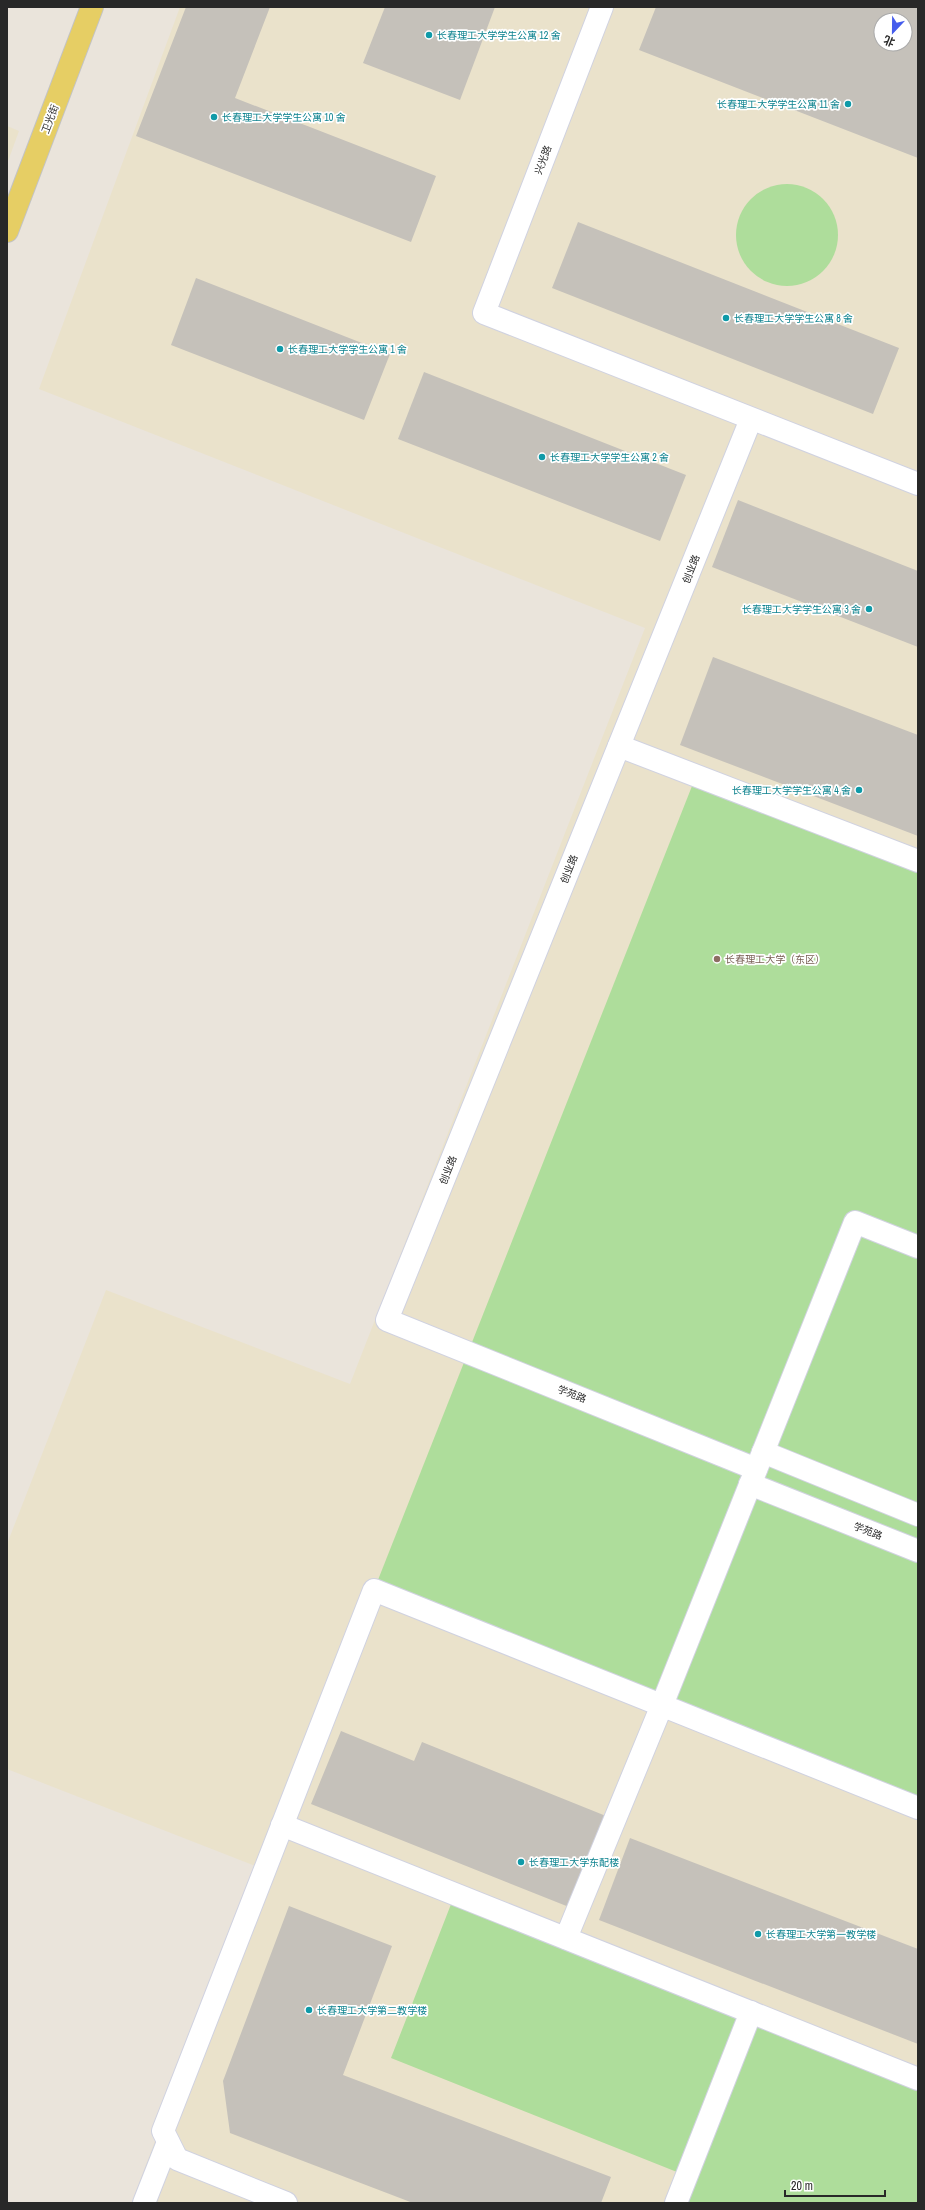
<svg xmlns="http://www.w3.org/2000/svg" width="925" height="2210" viewBox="0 0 925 2210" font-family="'Archivo Narrow','Noto Sans SC',sans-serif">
	<rect width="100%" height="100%" fill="#eae4db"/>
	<g fill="#eae2cb" fill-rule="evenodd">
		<path d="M180 7H918V2203H157L135 2194 258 1867 7 1769V1544L106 1290 350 1384 645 628 39 389ZM881 20H905V44H881Z"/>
		<polygon points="7,126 19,131 7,164"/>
	</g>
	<g fill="#aedd9b">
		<circle cx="787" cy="235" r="51"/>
		<polygon points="696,776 918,861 918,1809 374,1590"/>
		<polygon points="455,1894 918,2079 918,2203 676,2203 687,2176 391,2058"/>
	</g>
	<g fill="#c5c1ba" fill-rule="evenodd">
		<polygon points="186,7 270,7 235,98 436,176 411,242 136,136"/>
		<polygon points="385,7 495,7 460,100 363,63"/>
		<path d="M656 7H918V158L639 50ZM881 20H905V44H881Z"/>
		<polygon points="578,222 899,348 873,414 552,288"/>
		<polygon points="196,278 390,354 364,420 171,345"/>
		<polygon points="424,372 686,475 660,541 398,439"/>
		<polygon points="738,500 918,571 918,647 712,567"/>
		<polygon points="713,657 918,735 918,836 680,745"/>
		<polygon points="341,1731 414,1761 422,1742 606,1816 569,1907 311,1804"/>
		<polygon points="630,1838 918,1949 918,2044 599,1920"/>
		<polygon points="289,1906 392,1946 343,2075 611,2177 601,2203 413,2203 230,2133 223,2081"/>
	</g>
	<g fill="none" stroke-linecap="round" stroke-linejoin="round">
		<g stroke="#d0d2e0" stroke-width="24">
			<g id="minor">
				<polyline points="602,7 484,313 918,484"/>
				<polyline points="751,419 387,1320 756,1469"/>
				<polyline points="619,746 918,861"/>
				<polyline points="763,1452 918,1515"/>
				<polyline points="750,1484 918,1551"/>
				<polyline points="282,1825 918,2079"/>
				<polyline points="566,1938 662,1705 855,1222 918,1247"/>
				<polyline points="144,2203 168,2142"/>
				<polyline points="286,2203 177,2159 163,2131 374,1590 918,1808"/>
				<polyline points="676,2203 751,2012"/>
			</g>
		</g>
		<g stroke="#c3c3c3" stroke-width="24">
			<polyline id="major" points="7,231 92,7"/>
		</g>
		<use href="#minor" stroke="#fff" stroke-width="22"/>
		<use href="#major" stroke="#e6ce64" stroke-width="22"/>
	</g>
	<g fill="#0f9aa8" stroke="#fff" stroke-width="1.5">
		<circle cx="429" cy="35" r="4"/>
		<circle cx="848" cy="104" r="4"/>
		<circle cx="214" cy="117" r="4"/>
		<circle cx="726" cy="318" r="4"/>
		<circle cx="280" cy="349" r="4"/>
		<circle cx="542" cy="457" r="4"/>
		<circle cx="869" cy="609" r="4"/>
		<circle cx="859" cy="790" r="4"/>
		<circle cx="521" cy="1862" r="4"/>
		<circle cx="758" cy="1934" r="4"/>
		<circle cx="309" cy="2010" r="4"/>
	</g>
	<circle fill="#8d6e63" stroke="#fff" stroke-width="1.5" cx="717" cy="959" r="4"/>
	<g text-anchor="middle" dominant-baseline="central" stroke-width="3.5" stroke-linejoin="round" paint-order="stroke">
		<g font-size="10" fill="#0d838f" stroke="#fff" text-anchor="start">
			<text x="437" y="35">长春理工大学学生公寓 12 舍</text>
			<text x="840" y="104" text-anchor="end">长春理工大学学生公寓 11 舍</text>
			<text x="222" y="117">长春理工大学学生公寓 10 舍</text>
			<text x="734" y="318">长春理工大学学生公寓 8 舍</text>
			<text x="288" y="349">长春理工大学学生公寓 1 舍</text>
			<text x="550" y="457">长春理工大学学生公寓 2 舍</text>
			<text x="861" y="609" text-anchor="end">长春理工大学学生公寓 3 舍</text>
			<text x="851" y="790" text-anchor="end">长春理工大学学生公寓 4 舍</text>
			<text x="529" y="1862">长春理工大学东配楼</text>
			<text x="766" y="1934">长春理工大学第一教学楼</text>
			<text x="317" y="2010">长春理工大学第二教学楼</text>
		</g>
		<g font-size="10" fill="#282828" stroke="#fff">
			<text transform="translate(50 119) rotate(-69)">卫光街</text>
			<text transform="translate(543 160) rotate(-69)">兴光路</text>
			<text transform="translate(691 569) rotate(-68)">创业路</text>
			<text transform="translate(569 869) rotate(-68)">创业路</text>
			<text transform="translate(448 1170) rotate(-68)">创业路</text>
			<text transform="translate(572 1394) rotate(22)">学苑路</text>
			<text transform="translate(868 1531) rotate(22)">学苑路</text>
		</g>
		<g font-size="10" fill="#785e54" stroke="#fff" text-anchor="start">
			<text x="725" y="959">长春理工大学（东区）</text>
		</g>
	</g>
	<rect width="925" height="2210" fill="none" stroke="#282828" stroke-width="16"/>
	<g transform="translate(893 32) rotate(202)"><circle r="19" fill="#ffffff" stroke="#a9a9a9"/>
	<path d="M0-3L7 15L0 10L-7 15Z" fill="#455cec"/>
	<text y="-6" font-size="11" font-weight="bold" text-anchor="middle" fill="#282828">北</text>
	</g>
	<path d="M785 2190v6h100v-6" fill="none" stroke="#282828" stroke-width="2"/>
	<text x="791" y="2190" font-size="12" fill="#282828" stroke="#ffffff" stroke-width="3" paint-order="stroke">20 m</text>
</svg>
